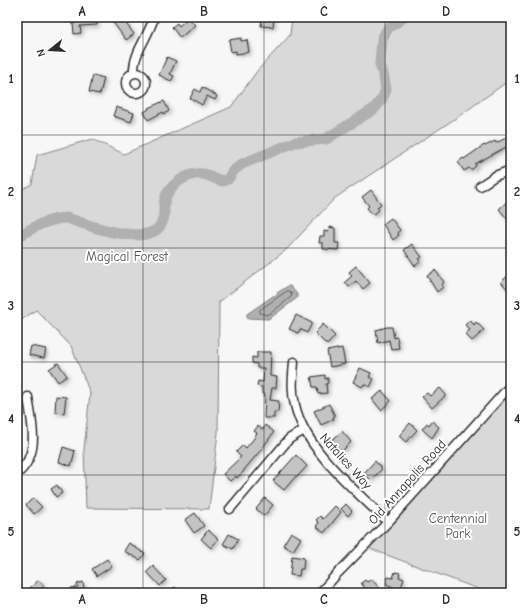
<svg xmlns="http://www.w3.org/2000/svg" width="528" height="610" viewBox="0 0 528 610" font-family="'Comic Neue',sans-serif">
	<defs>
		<filter id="shadow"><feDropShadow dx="2" dy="2" stdDeviation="2" flood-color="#0004"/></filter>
	</defs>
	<rect width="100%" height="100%" fill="#f7f7f7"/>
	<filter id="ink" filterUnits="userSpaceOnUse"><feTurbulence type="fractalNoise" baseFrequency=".025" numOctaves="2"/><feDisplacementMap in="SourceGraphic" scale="8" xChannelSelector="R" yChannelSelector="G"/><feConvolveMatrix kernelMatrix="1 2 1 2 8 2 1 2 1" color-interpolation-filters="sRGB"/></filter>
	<g filter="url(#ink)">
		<g fill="#d9d9d9" stroke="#828282">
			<polygon points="292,17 511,17 511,79 462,114 335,198 286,250 219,302 218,433 209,509 86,508 84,449 90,393 71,346 36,310 17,323 17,192 32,184 37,155 92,139 124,154 231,107 257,71 290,35"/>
			<polygon points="511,390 511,593 489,593 368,548"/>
		</g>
		<polygon fill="#b0b0b0" stroke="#7b7b7b" points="288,286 290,286 297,294 297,298 273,316 268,319 248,318 247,316 247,314 273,296 277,295 277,293"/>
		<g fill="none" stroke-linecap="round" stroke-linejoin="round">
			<polygon stroke="#606060" stroke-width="1" points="287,291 289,291 292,294 291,297 271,313 267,315 260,313 260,310"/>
			<path stroke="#b0b0b0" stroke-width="11" d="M17 238C30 228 50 218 67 218 87 225 145 247 160 226 167 217 162 208 165 199 169 185 188 172 203 174 210 175 216 180 223 181L228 179 233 171 242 164 295 142 326 139 374 109 382 99 386 90 384 78 380 64 382 39 388 28 404 17"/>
		</g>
		<g fill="#c4c4c4" stroke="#2b2b2b" filter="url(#shadow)">
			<polygon points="96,17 97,25 80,26 81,33 74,34 73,23 76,23 75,18"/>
			<polygon points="109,17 121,17 134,34 126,40"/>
			<polygon points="262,17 274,17 273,27 261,26"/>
			<polygon points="188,18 195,25 180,38 172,27 177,23 179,26"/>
			<polygon points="241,38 241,41 247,40 249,52 236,54 236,51 231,52 229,40"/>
			<polygon points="167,57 176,61 170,74 174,76 171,81 159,75"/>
			<polygon points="93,75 104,78 100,94 89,92"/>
			<polygon points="202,87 217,96 215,100 207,96 202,105 190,98 195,89 200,92"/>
			<polygon points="164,101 169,111 164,114 163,112 148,120 144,112 149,109 148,108"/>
			<polygon points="116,107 134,113 131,122 113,116"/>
			<polygon points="508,137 509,139 511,138 511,158 506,147 475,164 476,166 471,170 469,168 464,171 458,162 463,158 464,159 484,145 485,146 495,141 496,143"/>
			<polygon points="371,190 381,204 377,207 379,210 373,215 367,208 369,206 362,197"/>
			<polygon points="511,198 511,218 508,220 499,209"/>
			<polygon points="391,218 400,230 398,233 399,235 393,240 383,224"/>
			<polygon points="329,227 335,228 335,243 339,243 338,250 323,249 323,243 319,243 320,236 324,236 324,231 328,232"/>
			<polygon points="412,244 422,257 419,259 421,261 415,266 404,250"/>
			<polygon points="356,266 370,283 363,289 356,281 349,287 345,282 352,276 349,272"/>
			<polygon points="435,270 444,282 442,284 443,287 437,292 427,276"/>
			<polygon points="511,273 511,293 501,282"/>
			<polygon points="296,315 312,323 307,333 300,329 298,333 289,329"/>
			<polygon points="470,320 474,325 476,322 484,330 472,341 465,334 470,330 465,325"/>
			<polygon points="323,324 335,336 327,345 315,333"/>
			<polygon points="387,327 392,327 394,338 397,337 399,348 391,349 389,340 378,343 376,330"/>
			<polygon points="31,346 46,349 44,358 29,355"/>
			<polygon points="342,348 345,364 330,367 327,351"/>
			<polygon points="257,352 271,352 270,376 277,377 276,388 272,388 270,400 279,401 278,412 274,412 274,418 264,418 265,394 262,394 262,387 257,386 258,381 263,382 264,368 257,368 257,364 252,363 252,357 257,358"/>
			<polygon points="58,363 67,376 58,382 49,369"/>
			<polygon points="360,368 371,373 369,377 374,379 370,387 364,384 362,387 353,382"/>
			<polygon points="325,375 325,379 328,378 328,383 326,384 327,393 318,394 317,387 313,387 311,377"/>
			<polygon points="440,388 446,395 432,408 422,397 427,393 430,396"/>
			<polygon points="382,391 391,401 381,410 372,399"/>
			<polygon points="56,396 66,397 64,413 55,412"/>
			<polygon points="329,404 335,416 333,417 334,419 321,425 314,411"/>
			<polygon points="432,421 439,427 432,438 422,429 427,423 429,425"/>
			<polygon points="410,423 417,430 406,442 399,436"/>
			<polygon points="265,425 274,432 260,451 244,470 244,471 237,478 236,476 230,481 223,474 241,457 236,452 243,445 246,448 255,437 254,437 257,433 254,431 258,426 263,430"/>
			<polygon points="342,431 351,442 341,452 331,441"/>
			<polygon points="63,447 75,451 71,466 59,462"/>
			<polygon points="296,455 307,466 297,477 296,476 284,490 273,481"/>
			<polygon points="375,461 382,469 371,480 364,473"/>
			<polygon points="57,485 62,493 56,497 51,489"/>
			<polygon points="33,498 42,507 34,514 26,505"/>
			<polygon points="265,498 273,505 264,516 256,509"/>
			<polygon points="346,504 352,511 348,516 341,509"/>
			<polygon points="335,506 341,512 324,533 316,526 319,523 316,520 320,516 323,519"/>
			<polygon points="195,513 204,526 194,533 185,520"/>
			<polygon points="208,530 218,539 211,548 201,539"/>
			<polygon points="291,532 301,538 293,551 283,545"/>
			<polygon points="229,534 238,539 233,549 223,544"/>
			<polygon points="129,543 145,554 140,560 124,551"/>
			<polygon points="292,556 304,558 303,569 300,569 299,576 290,575"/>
			<polygon points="107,559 112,566 97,576 92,569"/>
			<polygon points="153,566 166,580 160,586 147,572"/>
			<polygon points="395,572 400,573 399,577 404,579 400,590 386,584 388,577 393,578"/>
			<polygon points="372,579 379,588 371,593 360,593 365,588 361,583 365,580 367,582"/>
			<polygon points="39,580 44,586 37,593 24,593"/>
			<polygon points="83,582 85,593 72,593 71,588 78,587 77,584"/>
			<polygon points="175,587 180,593 167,593"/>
			<polygon points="419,587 423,593 408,593"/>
		</g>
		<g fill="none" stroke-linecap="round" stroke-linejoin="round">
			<g stroke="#2b2b2b" stroke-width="11">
				<g id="minor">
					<path d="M134 72C133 53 149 36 154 17"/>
					<circle cx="136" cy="83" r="10"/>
					<polyline points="480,186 495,176 511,170"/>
					<path d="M294 362C293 376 291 390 295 405 305 450 355 490 388 522"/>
					<path d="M17 474C41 454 32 424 28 397"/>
					<polyline points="230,509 289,439 304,430"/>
					<polyline points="320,593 336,575 388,522 511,385"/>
				</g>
			</g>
			<use href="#minor" stroke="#fff" stroke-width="8"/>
		</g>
	</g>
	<path fill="none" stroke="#2b2b2b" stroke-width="1" stroke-opacity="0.55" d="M143 17V593M264 17V593M385 17V593M17 135H511M17 248H511M17 362H511M17 475H511"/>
	<g text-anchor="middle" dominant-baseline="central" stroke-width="4" stroke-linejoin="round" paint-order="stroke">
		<g font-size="13" fill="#565656" stroke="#fff">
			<text x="127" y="256">Magical Forest</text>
			<text x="458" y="518">Centennial<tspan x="458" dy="15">Park</tspan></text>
		</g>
		<g font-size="13" fill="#2b2b2b" stroke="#fff">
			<text transform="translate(346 461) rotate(48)">Natalies Way</text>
			<text transform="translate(407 482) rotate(-48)">Old Annapolis Road</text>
		</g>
	</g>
	<rect width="528" height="610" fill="none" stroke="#fff" stroke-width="44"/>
	<g transform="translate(50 50) rotate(252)" stroke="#ffffff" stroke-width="3" paint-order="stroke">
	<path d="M0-3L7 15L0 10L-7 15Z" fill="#2b2b2b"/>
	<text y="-6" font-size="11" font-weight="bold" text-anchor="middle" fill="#2b2b2b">N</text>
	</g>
	<rect x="22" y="22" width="484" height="566" fill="none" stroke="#2b2b2b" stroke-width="1.5"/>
	<g font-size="13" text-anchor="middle" font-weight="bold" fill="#2b2b2b">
		<text x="82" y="16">A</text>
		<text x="204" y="16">B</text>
		<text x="324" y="16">C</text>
		<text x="446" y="16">D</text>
		<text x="11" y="83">1</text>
		<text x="517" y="83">1</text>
		<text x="11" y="196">2</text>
		<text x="517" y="196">2</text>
		<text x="11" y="310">3</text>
		<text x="517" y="310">3</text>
		<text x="11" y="423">4</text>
		<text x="517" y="423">4</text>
		<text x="11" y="536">5</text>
		<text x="517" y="536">5</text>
		<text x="82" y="604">A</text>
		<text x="204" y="604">B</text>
		<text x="324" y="604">C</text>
		<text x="446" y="604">D</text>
	</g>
</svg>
